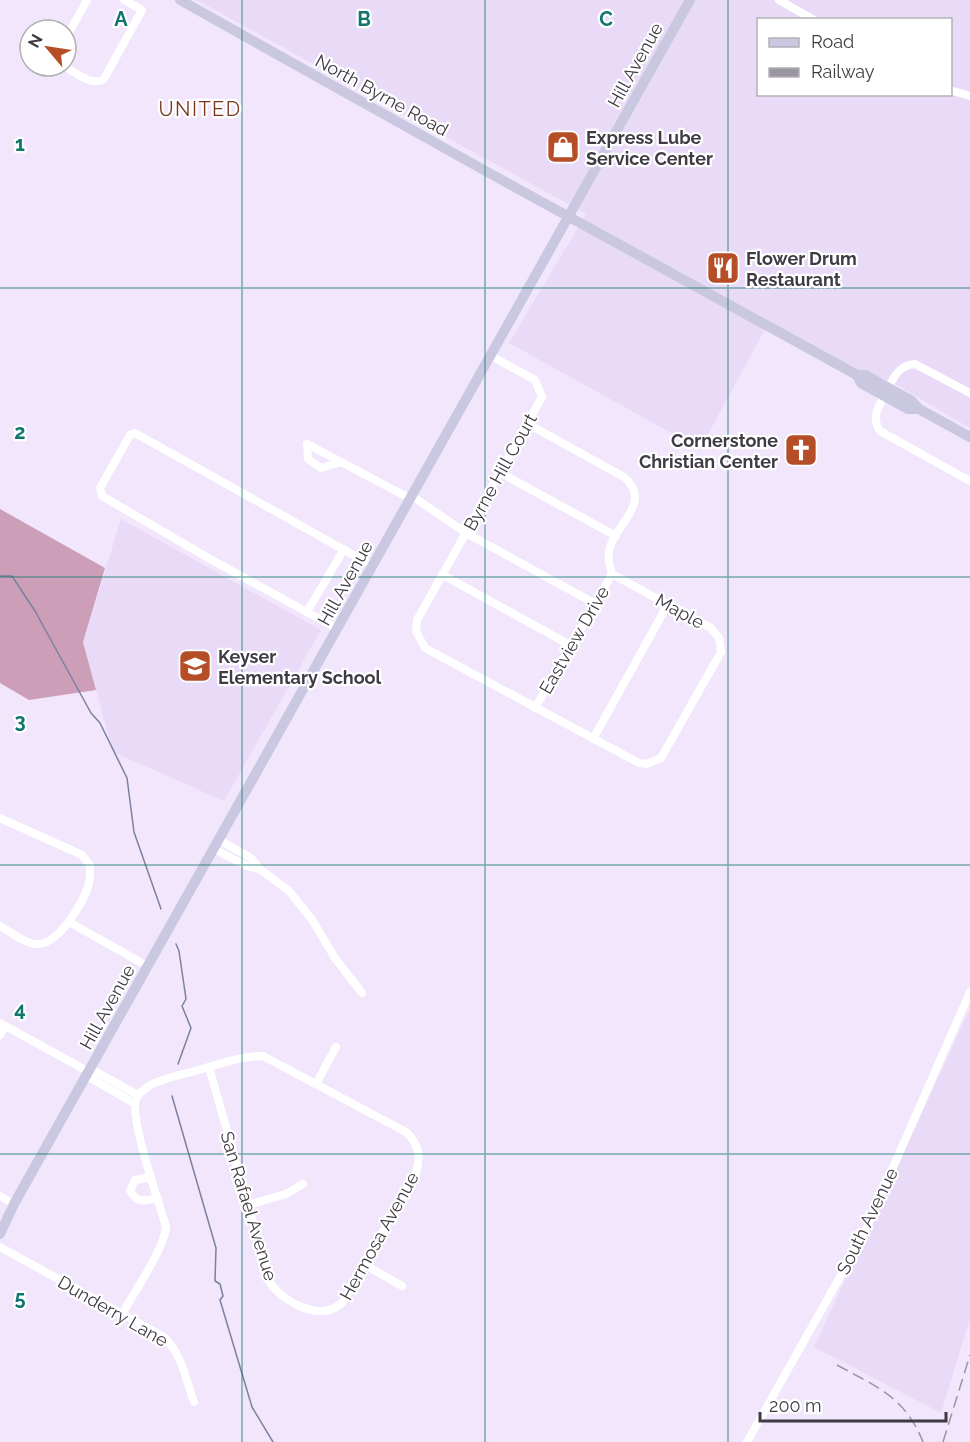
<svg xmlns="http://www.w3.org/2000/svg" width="970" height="1442" viewBox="0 0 970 1442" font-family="Raleway,sans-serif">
	<rect width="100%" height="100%" fill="#f1e6fb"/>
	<g fill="#e9dbf7" fill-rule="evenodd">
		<path d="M197 0H970V428L892 382 830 360 767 326 700 449 509 343 586 214ZM758 20H950V94H758Z"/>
		<polygon points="121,519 321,630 224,801 113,752 83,642"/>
		<polygon points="970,1009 970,1318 941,1413 814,1347"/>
	</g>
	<polygon fill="#cc9eb7" points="0,509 105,568 83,642 96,690 29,700 0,683"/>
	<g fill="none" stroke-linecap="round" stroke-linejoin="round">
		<g stroke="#7a81a1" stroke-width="1.5">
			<polyline points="0,576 12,576 35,611 91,713 100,723 127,778 134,832 161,909"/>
			<polyline points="176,944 179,951 186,999 182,1006 191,1028 178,1064"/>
			<polyline points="172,1096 216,1248 215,1281 220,1284 223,1296 220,1300 252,1407 273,1442"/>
		</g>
		<g stroke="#fff" stroke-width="8">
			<polyline points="779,0 814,20"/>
			<polyline points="66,38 87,0"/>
			<path d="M64 66C75 72 92 87 104 79L142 10 124 0"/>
			<polyline points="950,90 970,96"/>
			<polyline points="491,356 535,380 542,397 417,620 416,631 425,648 639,763 647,764 661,758 721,652 719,638 711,628 612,574"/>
			<path d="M888 388C894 376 900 365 915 364L970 393"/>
			<path d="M885 395C878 407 871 418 880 431L970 481"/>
			<path d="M528 424 624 477C654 503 614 524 609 551 607 558 610 567 612 574L535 708"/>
			<polyline points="341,462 321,468 308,459 307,444 411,499"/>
			<polyline points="501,473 616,536"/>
			<polyline points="412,496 466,533 594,603"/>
			<polyline points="443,575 570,645"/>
			<polyline points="307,612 344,549"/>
			<polyline points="338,629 210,559 102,496 100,488 130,435 135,433 373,566"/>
			<polyline points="593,739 668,604"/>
			<path d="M0 818 82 855 90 865C90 871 90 878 89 884 83 903 60 942 39 944 26 945 11 932 0 926"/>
			<polyline points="219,840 251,858 261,870 289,891 313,921 335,958 362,993"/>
			<polyline points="214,849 247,866 261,870"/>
			<polyline points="69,922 149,967"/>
			<polyline points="0,1023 89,1072"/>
			<polyline points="0,1035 5,1026"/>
			<polyline points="91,1069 138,1095"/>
			<polyline points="87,1076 134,1103"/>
			<polyline points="316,1084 336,1047"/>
			<path d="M151 1177 135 1180 130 1191C139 1204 143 1201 158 1198"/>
			<polyline points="0,1196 14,1204"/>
			<polyline points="248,1205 286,1194 303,1184"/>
			<path d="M0 1247 164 1337C182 1354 186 1380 194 1402"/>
			<polyline points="365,1265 402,1286"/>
			<path d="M122 1314C133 1294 165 1247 166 1227 160 1205 127 1113 137 1097 147 1081 174 1077 191 1072 215 1066 239 1056 263 1056L406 1132C419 1144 421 1156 416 1173L343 1302C321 1323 285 1303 270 1283L209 1067"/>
			<polyline points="747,1442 862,1238 970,992"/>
		</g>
		<g stroke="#cac7e1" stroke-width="10">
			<polyline points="180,0 491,174 857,375 865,375 912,401 919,409 970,437"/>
			<polyline points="857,375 861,383 908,409 919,409"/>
			<polyline points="0,1234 14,1204 690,0"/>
		</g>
		<g stroke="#9b94a2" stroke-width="1.5" stroke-dasharray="12 6" stroke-linecap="butt">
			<path d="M837 1365C877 1387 905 1397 923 1442"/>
			<polyline points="943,1442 970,1355"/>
		</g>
	</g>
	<path fill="none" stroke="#0f766e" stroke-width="1.5" stroke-opacity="0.55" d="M242 0V1442M485 0V1442M728 0V1442M0 288H970M0 577H970M0 865H970M0 1154H970"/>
	<defs>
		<g id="shop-square" transform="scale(1.725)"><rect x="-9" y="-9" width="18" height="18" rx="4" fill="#b54e26" stroke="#fff"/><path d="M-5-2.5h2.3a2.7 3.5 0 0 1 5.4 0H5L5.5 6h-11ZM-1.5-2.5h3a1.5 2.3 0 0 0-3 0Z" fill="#fff"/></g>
		<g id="restaurant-square" transform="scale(1.725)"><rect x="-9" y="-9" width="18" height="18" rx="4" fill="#b54e26" stroke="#fff"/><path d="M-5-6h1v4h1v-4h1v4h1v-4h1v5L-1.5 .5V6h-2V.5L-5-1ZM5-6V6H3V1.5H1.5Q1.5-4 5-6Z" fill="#fff"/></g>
		<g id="church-square" transform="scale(1.725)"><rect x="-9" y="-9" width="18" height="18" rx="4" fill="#b54e26" stroke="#fff"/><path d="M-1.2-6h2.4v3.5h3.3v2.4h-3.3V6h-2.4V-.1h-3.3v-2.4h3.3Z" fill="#fff"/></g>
		<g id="school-square" transform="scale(1.725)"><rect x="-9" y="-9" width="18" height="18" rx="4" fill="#b54e26" stroke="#fff"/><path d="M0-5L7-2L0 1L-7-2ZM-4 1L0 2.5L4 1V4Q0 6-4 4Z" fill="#fff"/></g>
	</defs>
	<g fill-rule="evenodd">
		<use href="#shop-square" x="563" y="147"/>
		<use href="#restaurant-square" x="723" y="268"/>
		<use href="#church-square" x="801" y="450"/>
		<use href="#school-square" x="195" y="666"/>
	</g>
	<g text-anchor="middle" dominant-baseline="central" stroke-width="4.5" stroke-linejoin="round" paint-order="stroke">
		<g font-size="18" fill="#3f3b43" stroke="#fff">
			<text transform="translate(635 65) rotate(-61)">Hill Avenue</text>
			<text transform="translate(382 95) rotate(29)">North Byrne Road</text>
			<text transform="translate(500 472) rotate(-61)">Byrne Hill Court</text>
			<text transform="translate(345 583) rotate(-61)">Hill Avenue</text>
			<text transform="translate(680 611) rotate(29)">Maple</text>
			<text transform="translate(574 640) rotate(-60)">Eastview Drive</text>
			<text transform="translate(107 1007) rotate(-61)">Hill Avenue</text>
			<text transform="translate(249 1206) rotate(73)">San Rafael Avenue</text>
			<text transform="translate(867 1221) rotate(-64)">South Avenue</text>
			<text transform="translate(379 1236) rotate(-61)">Hermosa Avenue</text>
			<text transform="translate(113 1311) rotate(30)">Dunderry Lane</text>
		</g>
		<g font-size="18" font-weight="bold" fill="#3f3b43" stroke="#fff" text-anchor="start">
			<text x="586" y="137">Express Lube<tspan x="586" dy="21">Service Center</tspan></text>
			<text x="746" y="258">Flower Drum<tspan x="746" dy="21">Restaurant</tspan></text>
			<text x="778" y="440" text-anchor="end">Cornerstone<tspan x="778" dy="21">Christian Center</tspan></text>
			<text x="218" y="656">Keyser<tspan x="218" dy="21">Elementary School</tspan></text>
		</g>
		<g font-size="20" letter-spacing="1.5" fill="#79371e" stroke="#fff">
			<text x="200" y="109">UNITED</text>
		</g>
	</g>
	<g font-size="20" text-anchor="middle" font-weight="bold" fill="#0f766e" stroke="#fff" stroke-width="4.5" stroke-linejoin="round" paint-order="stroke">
		<text x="121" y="26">A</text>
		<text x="364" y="26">B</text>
		<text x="606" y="26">C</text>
		<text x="20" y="151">1</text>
		<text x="20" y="439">2</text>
		<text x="20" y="728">3</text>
		<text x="20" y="1016">4</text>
		<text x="20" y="1305">5</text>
	</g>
	<rect x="757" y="18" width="195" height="78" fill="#ffffff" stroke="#b2b1b4" stroke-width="1.5"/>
	<rect x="769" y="38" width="30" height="9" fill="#cac7e1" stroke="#b2b1b4" stroke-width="1.5"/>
	<text x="811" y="48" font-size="18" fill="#3f3b43">Road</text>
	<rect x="769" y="68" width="30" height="9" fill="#9b94a2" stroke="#b2b1b4" stroke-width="1.5"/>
	<text x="811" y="78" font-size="18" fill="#3f3b43">Railway</text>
	<g transform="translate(48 48) rotate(299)"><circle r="28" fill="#ffffff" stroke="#b2b1b4" stroke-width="1.5"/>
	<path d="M0-4.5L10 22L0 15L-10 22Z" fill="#b54e26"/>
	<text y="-9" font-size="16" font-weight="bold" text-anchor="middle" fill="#3f3b43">N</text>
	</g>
	<path d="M760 1412v9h186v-9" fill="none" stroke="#3f3b43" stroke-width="3"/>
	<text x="769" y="1412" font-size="18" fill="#3f3b43" stroke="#ffffff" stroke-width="4.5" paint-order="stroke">200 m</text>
</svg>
